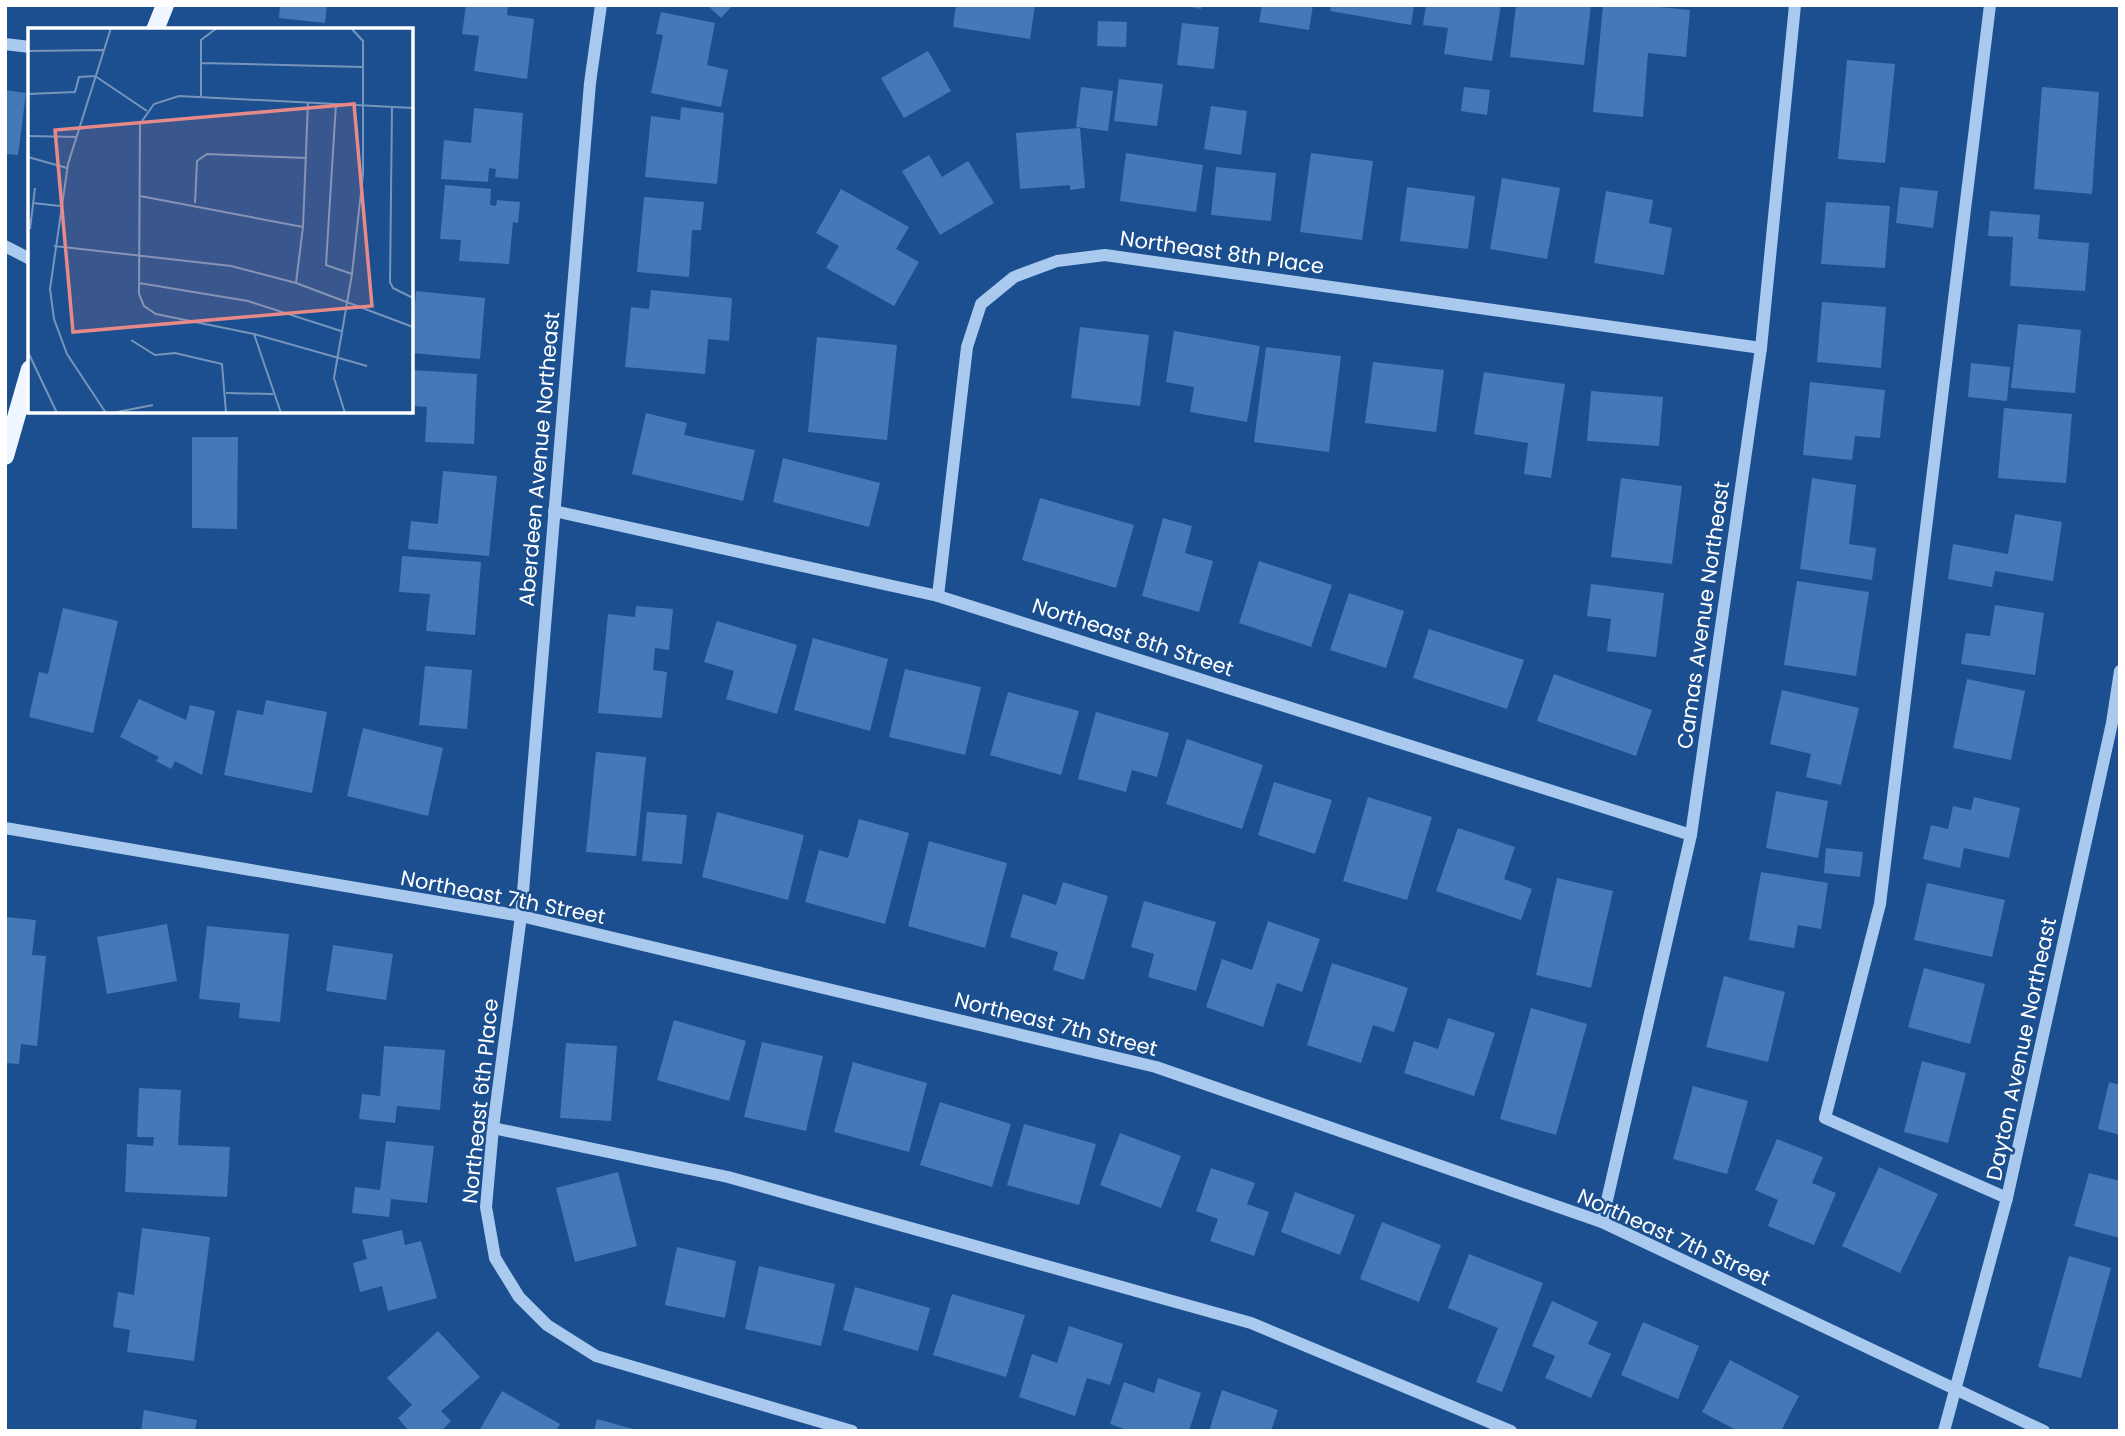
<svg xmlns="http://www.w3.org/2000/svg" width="2125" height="1436" viewBox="0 0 2125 1436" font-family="Poppins,sans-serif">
	<rect width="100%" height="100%" fill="#1b4f8f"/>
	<g fill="#4478b7">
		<polygon points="280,5 327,5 325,23 279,18"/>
		<polygon points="466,5 508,5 507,15 534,19 527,79 474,71 479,36 462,34"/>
		<polygon points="707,5 733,5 721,18"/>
		<polygon points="956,5 1035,5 1030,39 953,27"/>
		<polygon points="1182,5 1202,5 1201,9"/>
		<polygon points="1262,5 1313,5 1309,30 1259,22"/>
		<polygon points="1331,5 1414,5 1411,25 1330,11"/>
		<polygon points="1426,5 1501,5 1492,61 1444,54 1448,28 1423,25"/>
		<polygon points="1516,5 1591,5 1584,65 1510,57"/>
		<polygon points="1603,5 1639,5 1690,10 1686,57 1648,53 1643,117 1593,112"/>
		<polygon points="661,12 715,23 707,65 728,70 721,107 651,93 663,35 656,34"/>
		<polygon points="1098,21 1127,22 1126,47 1097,46"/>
		<polygon points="1182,23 1219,27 1214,69 1177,65"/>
		<polygon points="928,51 951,91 904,118 881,78"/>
		<polygon points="1847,60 1895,64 1885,163 1838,159"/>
		<polygon points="1119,79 1163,84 1157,126 1114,121"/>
		<polygon points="1081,87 1113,91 1108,131 1076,127"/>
		<polygon points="1464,87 1490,90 1487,115 1461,111"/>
		<polygon points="2042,87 2099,92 2092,194 2034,189"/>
		<polygon points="5,90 26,93 18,155 5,154"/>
		<polygon points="1211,106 1247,111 1241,155 1204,149"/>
		<polygon points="681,107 724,113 717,184 645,177 651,116 680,120"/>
		<polygon points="474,108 523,113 518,179 495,177 496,169 489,168 488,182 441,179 444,140 471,143"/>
		<polygon points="1080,128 1085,188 1070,190 1070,185 1020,189 1016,133"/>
		<polygon points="1126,153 1203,165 1196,212 1120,201"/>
		<polygon points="1311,153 1373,161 1362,240 1300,232"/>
		<polygon points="929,155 942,177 968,161 994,203 940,235 902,171"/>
		<polygon points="1216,167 1276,173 1271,221 1211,215"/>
		<polygon points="1502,178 1560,188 1547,259 1490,249"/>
		<polygon points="445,185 491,189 490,205 496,206 497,200 520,202 518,223 513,222 509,264 459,261 461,240 440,239"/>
		<polygon points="1407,187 1475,196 1468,249 1400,241"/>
		<polygon points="1900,187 1938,191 1933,228 1896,223"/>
		<polygon points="841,189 909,227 896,249 919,262 894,306 826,268 839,246 816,233"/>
		<polygon points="1606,191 1653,200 1649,223 1672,228 1664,275 1594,263"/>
		<polygon points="644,197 704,202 701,230 692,230 689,277 637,272"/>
		<polygon points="1826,202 1890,206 1885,268 1821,264"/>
		<polygon points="1990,211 2040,215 2038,239 2089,243 2085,291 2010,286 2013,237 1988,236"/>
		<polygon points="651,290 732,298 729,341 708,339 705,374 625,367 631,307 649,309"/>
		<polygon points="416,291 485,298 480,359 411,353"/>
		<polygon points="1822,302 1886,307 1881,368 1817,362"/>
		<polygon points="2018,324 2081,330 2075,393 2011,388"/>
		<polygon points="1080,327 1149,335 1140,406 1071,398"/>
		<polygon points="1174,331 1260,346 1247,422 1190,412 1194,387 1166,382"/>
		<polygon points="817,337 897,345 887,440 808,432"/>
		<polygon points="1266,347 1341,356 1329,452 1254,442"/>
		<polygon points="1373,362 1444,370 1436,432 1365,423"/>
		<polygon points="1971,363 2010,367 2007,401 1968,397"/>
		<polygon points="411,370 477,374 474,444 425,442 427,407 411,406"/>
		<polygon points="1484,372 1565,384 1551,478 1524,474 1528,443 1474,434"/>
		<polygon points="1810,382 1885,390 1880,438 1855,436 1852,460 1803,455"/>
		<polygon points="1591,391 1663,397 1659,446 1587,441"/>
		<polygon points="2004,408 2072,414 2066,483 1998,478"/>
		<polygon points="646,413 687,423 684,435 755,450 743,501 632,474"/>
		<polygon points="192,437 238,437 237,529 192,528"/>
		<polygon points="783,458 880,483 869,527 773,502"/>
		<polygon points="443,471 497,476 489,556 408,549 411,521 438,524"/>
		<polygon points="1621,478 1682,486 1672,564 1611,557"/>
		<polygon points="1812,478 1856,485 1849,544 1876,548 1872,580 1800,569"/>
		<polygon points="1040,498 1134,525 1116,588 1022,560"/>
		<polygon points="2015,514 2062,522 2053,581 1995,571 1992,587 1948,579 1953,544 2008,554"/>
		<polygon points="1163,518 1192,526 1185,553 1213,561 1199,612 1142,596"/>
		<polygon points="402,556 481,562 475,635 426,631 430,594 399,592"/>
		<polygon points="1259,561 1332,585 1311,647 1239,623"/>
		<polygon points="1797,581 1869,592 1856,676 1784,665"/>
		<polygon points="1591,584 1664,593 1656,657 1607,651 1611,619 1587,616"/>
		<polygon points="1349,593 1404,611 1386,668 1330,650"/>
		<polygon points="1995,605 2044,613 2035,675 1961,664 1966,633 1990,636"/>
		<polygon points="636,606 673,609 669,650 655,648 653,670 667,672 662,718 598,713 608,614 635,617"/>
		<polygon points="63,608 118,621 93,733 29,717 39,672 48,674"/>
		<polygon points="717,621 797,645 777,714 726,699 734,671 704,662"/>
		<polygon points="1429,629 1524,660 1507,709 1413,678"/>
		<polygon points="813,638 888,659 870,731 794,710"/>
		<polygon points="425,666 472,670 467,729 419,725"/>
		<polygon points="905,669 981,687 965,755 889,737"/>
		<polygon points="1554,674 1652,710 1636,756 1537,721"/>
		<polygon points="1967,679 2025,691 2011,760 1953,748"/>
		<polygon points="1782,690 1859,708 1841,785 1806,777 1811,754 1770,744"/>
		<polygon points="1008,692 1079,711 1061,775 990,755"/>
		<polygon points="139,699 186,720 190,705 215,711 202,775 175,761 171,769 156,761 159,757 120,737"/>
		<polygon points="266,700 327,712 312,793 224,775 237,710 263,715"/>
		<polygon points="1096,712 1169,733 1157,777 1132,770 1126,792 1078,779"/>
		<polygon points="363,728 443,748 428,816 347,796"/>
		<polygon points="1187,739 1263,765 1242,829 1166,804"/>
		<polygon points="596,752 646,757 636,856 586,852"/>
		<polygon points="1274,782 1332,800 1315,854 1258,835"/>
		<polygon points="1776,791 1828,801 1818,858 1766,848"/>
		<polygon points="1368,797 1432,817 1407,900 1343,881"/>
		<polygon points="1974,797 2020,808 2009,858 1964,848 1960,868 1923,859 1931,825 1948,829 1953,806 1971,810"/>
		<polygon points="647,812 687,815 682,864 642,861"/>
		<polygon points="717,812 804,835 788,900 702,877"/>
		<polygon points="859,819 909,833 885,924 805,902 819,850 848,858"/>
		<polygon points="1458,828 1515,847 1504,879 1532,889 1521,920 1436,891"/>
		<polygon points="929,841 1007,863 985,948 908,926"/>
		<polygon points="1826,848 1863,852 1860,877 1824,873"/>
		<polygon points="1761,872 1828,883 1821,929 1798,925 1794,948 1749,940"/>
		<polygon points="1557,878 1613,891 1591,988 1536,975"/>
		<polygon points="1063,882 1108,896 1084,980 1053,970 1058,952 1010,937 1023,894 1056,905"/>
		<polygon points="1927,883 2005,900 1992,957 1914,940"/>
		<polygon points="1144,901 1216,922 1196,991 1148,977 1154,954 1131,947"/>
		<polygon points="5,917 36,920 32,955 46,956 37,1046 21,1044 19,1064 5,1063"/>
		<polygon points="1268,921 1320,939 1302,992 1277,983 1263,1027 1206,1007 1222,959 1252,970"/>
		<polygon points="167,924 177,981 107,994 97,937"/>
		<polygon points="207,926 289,934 280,1022 239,1018 240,1003 199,999"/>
		<polygon points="333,945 393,954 386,1000 326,991"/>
		<polygon points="1332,963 1408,988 1394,1032 1373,1025 1361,1063 1307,1045"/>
		<polygon points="1924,968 1985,984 1970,1044 1908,1027"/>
		<polygon points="1724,976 1785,992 1768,1062 1706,1047"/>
		<polygon points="1531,1008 1587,1024 1556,1135 1500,1119"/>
		<polygon points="1448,1018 1495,1033 1474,1096 1404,1073 1414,1041 1438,1049"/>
		<polygon points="674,1020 746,1041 729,1101 657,1080"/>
		<polygon points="762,1042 823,1056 806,1131 744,1117"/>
		<polygon points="566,1043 617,1046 611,1121 560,1118"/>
		<polygon points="384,1046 445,1050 440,1110 397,1106 395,1123 359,1119 362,1094 380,1096"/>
		<polygon points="1922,1061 1966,1073 1948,1143 1904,1132"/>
		<polygon points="853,1062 927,1083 909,1152 834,1132"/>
		<polygon points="2109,1082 2120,1085 2120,1135 2098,1129"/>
		<polygon points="1693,1086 1748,1101 1727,1174 1673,1159"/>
		<polygon points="139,1088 181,1090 178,1145 230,1147 227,1197 125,1192 127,1144 153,1146 154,1137 137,1137"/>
		<polygon points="940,1102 1011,1124 992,1187 920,1165"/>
		<polygon points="1024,1124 1096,1144 1079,1205 1007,1185"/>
		<polygon points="1120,1133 1181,1156 1161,1208 1100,1185"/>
		<polygon points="1777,1139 1823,1157 1812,1183 1836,1193 1814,1245 1768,1226 1778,1200 1755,1190"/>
		<polygon points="386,1141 434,1146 427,1203 391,1199 389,1217 352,1213 355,1187 380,1190"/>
		<polygon points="1879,1167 1938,1194 1900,1273 1842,1246"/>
		<polygon points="1211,1168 1255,1183 1247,1204 1269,1212 1254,1256 1210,1241 1218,1219 1196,1211"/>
		<polygon points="618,1172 637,1246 575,1262 556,1188"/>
		<polygon points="2089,1173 2120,1181 2120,1238 2074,1226"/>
		<polygon points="1295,1192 1355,1215 1340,1255 1281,1232"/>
		<polygon points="1382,1222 1441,1245 1419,1302 1360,1279"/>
		<polygon points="142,1228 210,1237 194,1361 127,1352 130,1330 113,1327 118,1292 134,1295"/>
		<polygon points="402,1230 405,1245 421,1241 437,1298 388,1311 382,1286 360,1292 353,1263 367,1259 362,1240"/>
		<polygon points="677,1247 736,1261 725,1318 665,1305"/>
		<polygon points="1469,1254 1543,1283 1502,1392 1476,1382 1498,1328 1448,1308"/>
		<polygon points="2069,1256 2111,1268 2081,1378 2038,1367"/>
		<polygon points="759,1266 835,1284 821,1346 745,1329"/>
		<polygon points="855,1287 930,1308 918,1351 843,1330"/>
		<polygon points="952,1294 1025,1315 1006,1377 933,1355"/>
		<polygon points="1552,1301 1598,1322 1588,1344 1611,1354 1591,1398 1545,1378 1555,1356 1532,1346"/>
		<polygon points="1643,1322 1699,1346 1678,1399 1621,1375"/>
		<polygon points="1069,1326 1123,1344 1110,1385 1087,1378 1075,1416 1019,1397 1032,1354 1057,1363"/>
		<polygon points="438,1331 480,1377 441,1411 451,1421 441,1431 409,1431 398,1418 412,1405 387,1378"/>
		<polygon points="1730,1360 1799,1396 1781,1431 1738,1431 1702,1412"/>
		<polygon points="1158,1378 1201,1393 1189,1431 1130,1431 1110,1424 1124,1382 1154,1393"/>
		<polygon points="1222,1390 1278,1410 1271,1431 1209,1431"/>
		<polygon points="502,1391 560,1424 556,1431 479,1431"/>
		<polygon points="144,1410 197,1420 195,1431 141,1431"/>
		<polygon points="597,1419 637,1430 637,1431 594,1431"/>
	</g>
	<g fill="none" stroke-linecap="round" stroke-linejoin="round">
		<g stroke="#a9c9ee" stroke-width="12">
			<polyline points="601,5 590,83 521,916 493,1128 486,1207 495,1258 519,1297 547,1325 596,1356 852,1431"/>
			<polyline points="1990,5 1880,904 1825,1118 2007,1198"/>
			<polyline points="5,44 30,47"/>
			<polyline points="5,246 30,259"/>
			<polyline points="554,511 938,596 1691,835"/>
			<polyline points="938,596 967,347 981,304 1014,277 1057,261 1105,255 1761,348"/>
			<polyline points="5,828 521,916 1156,1067 1602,1222 2044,1431"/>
			<polyline points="493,1128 728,1177 1251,1323 1511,1431"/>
			<polyline points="1602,1222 1691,835 1761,348 1795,5"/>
			<polyline points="1944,1431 2007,1198 2112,723 2120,671"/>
		</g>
		<g stroke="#f0f6ff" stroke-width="18">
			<polyline points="155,30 165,5"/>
			<polyline points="5,456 30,369"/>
		</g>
	</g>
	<g text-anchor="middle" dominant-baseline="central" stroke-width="5" stroke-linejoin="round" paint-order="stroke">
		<g font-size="21" fill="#fff" stroke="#1b4f8f">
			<text transform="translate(1222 252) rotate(8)">Northeast 8th Place</text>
			<text transform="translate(539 459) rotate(-85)">Aberdeen Avenue Northeast</text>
			<text transform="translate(1703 615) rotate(-82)">Camas Avenue Northeast</text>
			<text transform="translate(1133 637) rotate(18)">Northeast 8th Street</text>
			<text transform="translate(503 897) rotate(11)">Northeast 7th Street</text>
			<text transform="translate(1056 1024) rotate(14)">Northeast 7th Street</text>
			<text transform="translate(2021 1049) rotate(-78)">Dayton Avenue Northeast</text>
			<text transform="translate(480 1101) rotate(-84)">Northeast 6th Place</text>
			<text transform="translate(1674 1237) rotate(24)">Northeast 7th Street</text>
		</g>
	</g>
	<g transform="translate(28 28)">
		<rect width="385" height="385" fill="#1b4f8f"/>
		<path fill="none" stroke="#7695bc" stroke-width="2" d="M0 23 75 22M173 35 335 39M0 66 47 64 51 49 67 48 119 83M173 68V12L189 0M308 75 298 237 324 246M364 79 362 254 365 260 385 270M0 108 48 109M0 129 39 140M112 168 275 199M5 175 32 178M167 175 169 133 179 126 279 130M2 201 7 160M26 218 203 238 268 255 385 299M111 255 220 273 313 303M268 255 275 199 280 74M226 306 253 385M103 312 127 327 147 325 194 336 198 385M0 324 29 385M339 338 226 306 128 286 116 278 111 266 112 96 126 76 151 68 385 80M198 365 245 366M78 385 39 326 26 291 22 261 40 136 83 0M84 385 125 377M317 385 306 350 324 246 335 146V13L323 0"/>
		<path fill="#e88989" fill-opacity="0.15" stroke="#e88989" stroke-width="3.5" d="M326 76 344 278 45 304 27 102Z"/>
		<rect width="385" height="385" fill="none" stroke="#fff" stroke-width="3.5"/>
	</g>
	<rect width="2125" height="1436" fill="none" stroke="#ffffff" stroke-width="14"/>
</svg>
